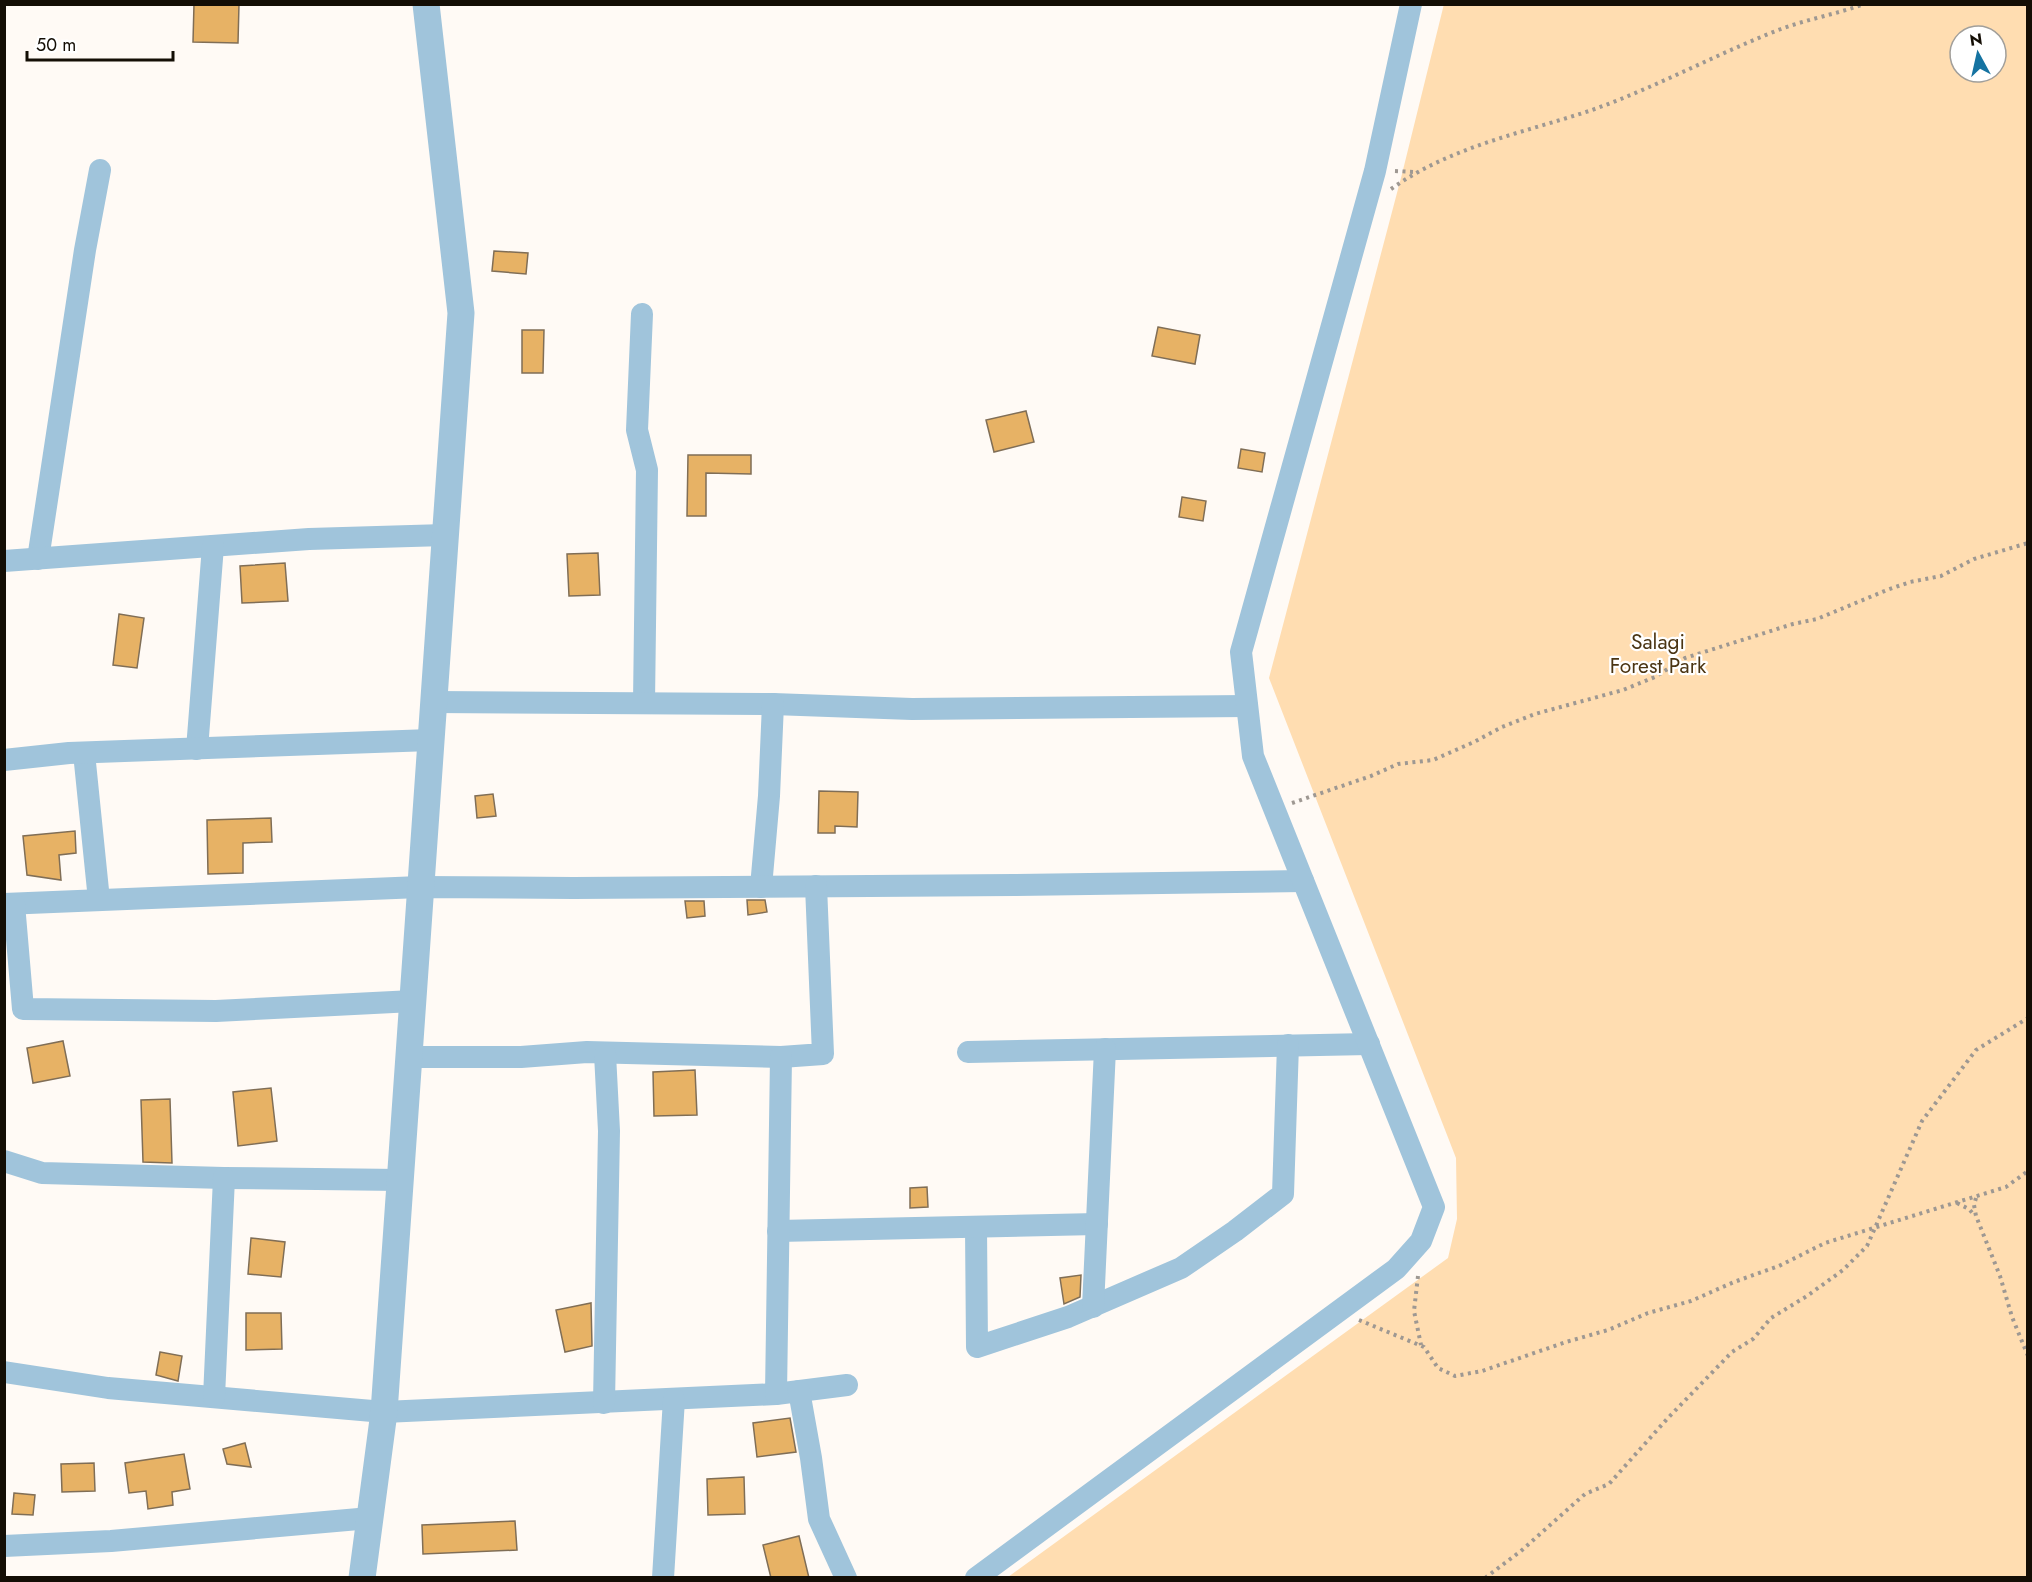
<svg xmlns="http://www.w3.org/2000/svg" width="2032" height="1582" viewBox="0 0 2032 1582" font-family="Jost,sans-serif">
	<rect width="100%" height="100%" fill="#fffaf5"/>
	<path fill="#ffddb1" fill-rule="evenodd" d="M1444 4 2027 5V1577H1008L1448 1258 1457 1219 1456 1158 1269 678 1402 174ZM1960 36H1996V72H1960Z"/>
	<g fill="#e7b265" stroke="#806e56" stroke-width="1.5">
		<polygon points="194,4 239,4 238,43 193,42"/>
		<polygon points="494,251 528,253 526,274 492,271"/>
		<polygon points="1158,327 1200,335 1195,364 1152,356"/>
		<polygon points="522,330 544,330 543,373 522,373"/>
		<polygon points="1026,411 1034,442 994,452 986,420"/>
		<polygon points="1241,449 1265,453 1262,472 1238,468"/>
		<polygon points="688,455 751,455 751,474 706,473 706,516 687,516"/>
		<polygon points="1182,497 1206,501 1203,521 1179,517"/>
		<polygon points="598,553 600,595 569,596 567,554"/>
		<polygon points="285,563 288,601 242,603 240,566"/>
		<polygon points="119,614 144,618 137,668 113,665"/>
		<polygon points="819,791 858,792 857,827 835,826 835,833 818,833"/>
		<polygon points="493,794 496,816 477,818 475,796"/>
		<polygon points="271,818 272,842 243,843 243,873 208,874 207,820"/>
		<polygon points="75,831 76,853 59,855 61,880 27,875 23,836"/>
		<polygon points="747,900 765,900 767,912 748,915"/>
		<polygon points="685,901 704,901 705,916 687,918"/>
		<polygon points="63,1041 70,1076 33,1083 27,1048"/>
		<polygon points="695,1070 697,1115 654,1116 653,1072"/>
		<polygon points="271,1088 277,1141 238,1146 233,1092"/>
		<polygon points="170,1099 172,1163 143,1162 141,1100"/>
		<polygon points="927,1187 928,1207 910,1208 910,1188"/>
		<polygon points="251,1238 285,1242 281,1277 248,1274"/>
		<polygon points="1081,1275 1080,1297 1064,1304 1060,1278"/>
		<polygon points="591,1303 592,1346 565,1352 556,1310"/>
		<polygon points="246,1313 281,1313 282,1349 246,1350"/>
		<polygon points="160,1352 182,1356 178,1381 156,1375"/>
		<polygon points="790,1418 796,1452 757,1457 753,1423"/>
		<polygon points="245,1443 251,1467 227,1464 223,1449"/>
		<polygon points="184,1454 190,1489 172,1492 173,1505 148,1509 146,1491 129,1493 125,1463"/>
		<polygon points="94,1463 95,1491 62,1492 61,1464"/>
		<polygon points="744,1477 745,1514 708,1515 707,1479"/>
		<polygon points="14,1493 35,1495 33,1515 12,1514"/>
		<polygon points="515,1521 517,1550 423,1554 422,1525"/>
		<polygon points="799,1536 809,1578 771,1578 763,1545"/>
	</g>
	<g fill="none" stroke-linecap="round" stroke-linejoin="round">
		<g stroke="#9e9892" stroke-width="4" stroke-dasharray="3 4.5" stroke-linecap="butt">
			<polyline points="1395,171 1415,172"/>
			<path d="M1391 189C1450 147 1522 133 1589 111 1655 88 1716 54 1781 29 1808 19 1837 14 1864 4"/>
			<polyline points="1292,803 1371,776 1398,764 1433,760 1474,742 1502,727 1535,714 1623,690 1655,677 1685,658 1793,624 1817,619 1887,590 1910,582 1941,576 1974,559 2028,543"/>
			<polyline points="1976,1198 1974,1205 1976,1216 2000,1276 2012,1317 2028,1356"/>
			<polyline points="1957,1203 1969,1209 1975,1216"/>
			<polyline points="1418,1276 1414,1311 1421,1345"/>
			<polyline points="1359,1320 1424,1347 1438,1368 1455,1376 1482,1371 1566,1342 1608,1330 1648,1313 1691,1301 1734,1282 1779,1266 1825,1243 2006,1187 2028,1171"/>
			<polyline points="1485,1578 1521,1551 1585,1494 1609,1484 1667,1419 1732,1352 1753,1339 1771,1318 1807,1296 1843,1270 1867,1246 1922,1121 1976,1050 2028,1018"/>
		</g>
		<g stroke="#a0c4db" stroke-width="22">
			<polyline points="642,314 637,430 647,470 644,703"/>
			<polyline points="38,559 85,250 100,170"/>
			<polyline points="4,561 309,539 445,535"/>
			<polyline points="433,702 773,704 912,709 1247,706"/>
			<polyline points="197,749 213,546"/>
			<polyline points="84,753 99,900"/>
			<polyline points="4,760 69,753 431,740"/>
			<polyline points="761,887 769,796 773,704"/>
			<polyline points="4,904 420,887 574,888 1014,885 1303,881"/>
			<polyline points="14,904 23,1009 216,1011 413,1001"/>
			<polyline points="968,1052 1369,1044"/>
			<polyline points="409,1057 521,1057 587,1052 781,1057 823,1054 816,886"/>
			<polyline points="4,1161 42,1173 224,1178 400,1180"/>
			<polyline points="976,1227 977,1347 1068,1317 1181,1268 1235,1231 1283,1194 1288,1045"/>
			<polyline points="778,1231 1097,1224"/>
			<polyline points="1093,1307 1105,1049"/>
			<polyline points="4,1372 108,1388 384,1412 776,1394 847,1385"/>
			<polyline points="799,1391 811,1458 819,1519 846,1578"/>
			<polyline points="776,1394 781,1057"/>
			<polyline points="214,1397 224,1178"/>
			<polyline points="604,1403 609,1131 605,1054"/>
			<polyline points="4,1546 111,1541 370,1518"/>
			<polyline points="663,1578 674,1399"/>
			<polyline points="976,1578 1396,1269 1421,1241 1434,1207 1253,756 1241,652 1375,171 1411,4"/>
		</g>
		<polyline stroke="#a0c4db" stroke-width="27" points="362,1578 384,1412 461,313 426,4"/>
	</g>
	<g text-anchor="middle" dominant-baseline="central" stroke-width="4.5" stroke-linejoin="round" paint-order="stroke">
		<g font-size="21" fill="#4b3513" stroke="#fff">
			<text x="1658" y="642">Salagi<tspan x="1658" dy="24">Forest Park</tspan></text>
		</g>
	</g>
	<rect width="2032" height="1582" fill="none" stroke="#140e05" stroke-width="12"/>
	<g transform="translate(1978 54) rotate(352)"><circle r="28" fill="#ffffff" stroke="#a19f9b" stroke-width="1.5"/>
	<path d="M0-4.5L10 22L0 15L-10 22Z" fill="#1573a1"/>
	<text y="-9" font-size="16" font-weight="bold" text-anchor="middle" fill="#140e05">N</text>
	</g>
	<path d="M27 51v9h146v-9" fill="none" stroke="#140e05" stroke-width="3"/>
	<text x="36" y="51" font-size="18" fill="#140e05" stroke="#ffffff" stroke-width="4.5" paint-order="stroke">50 m</text>
</svg>
